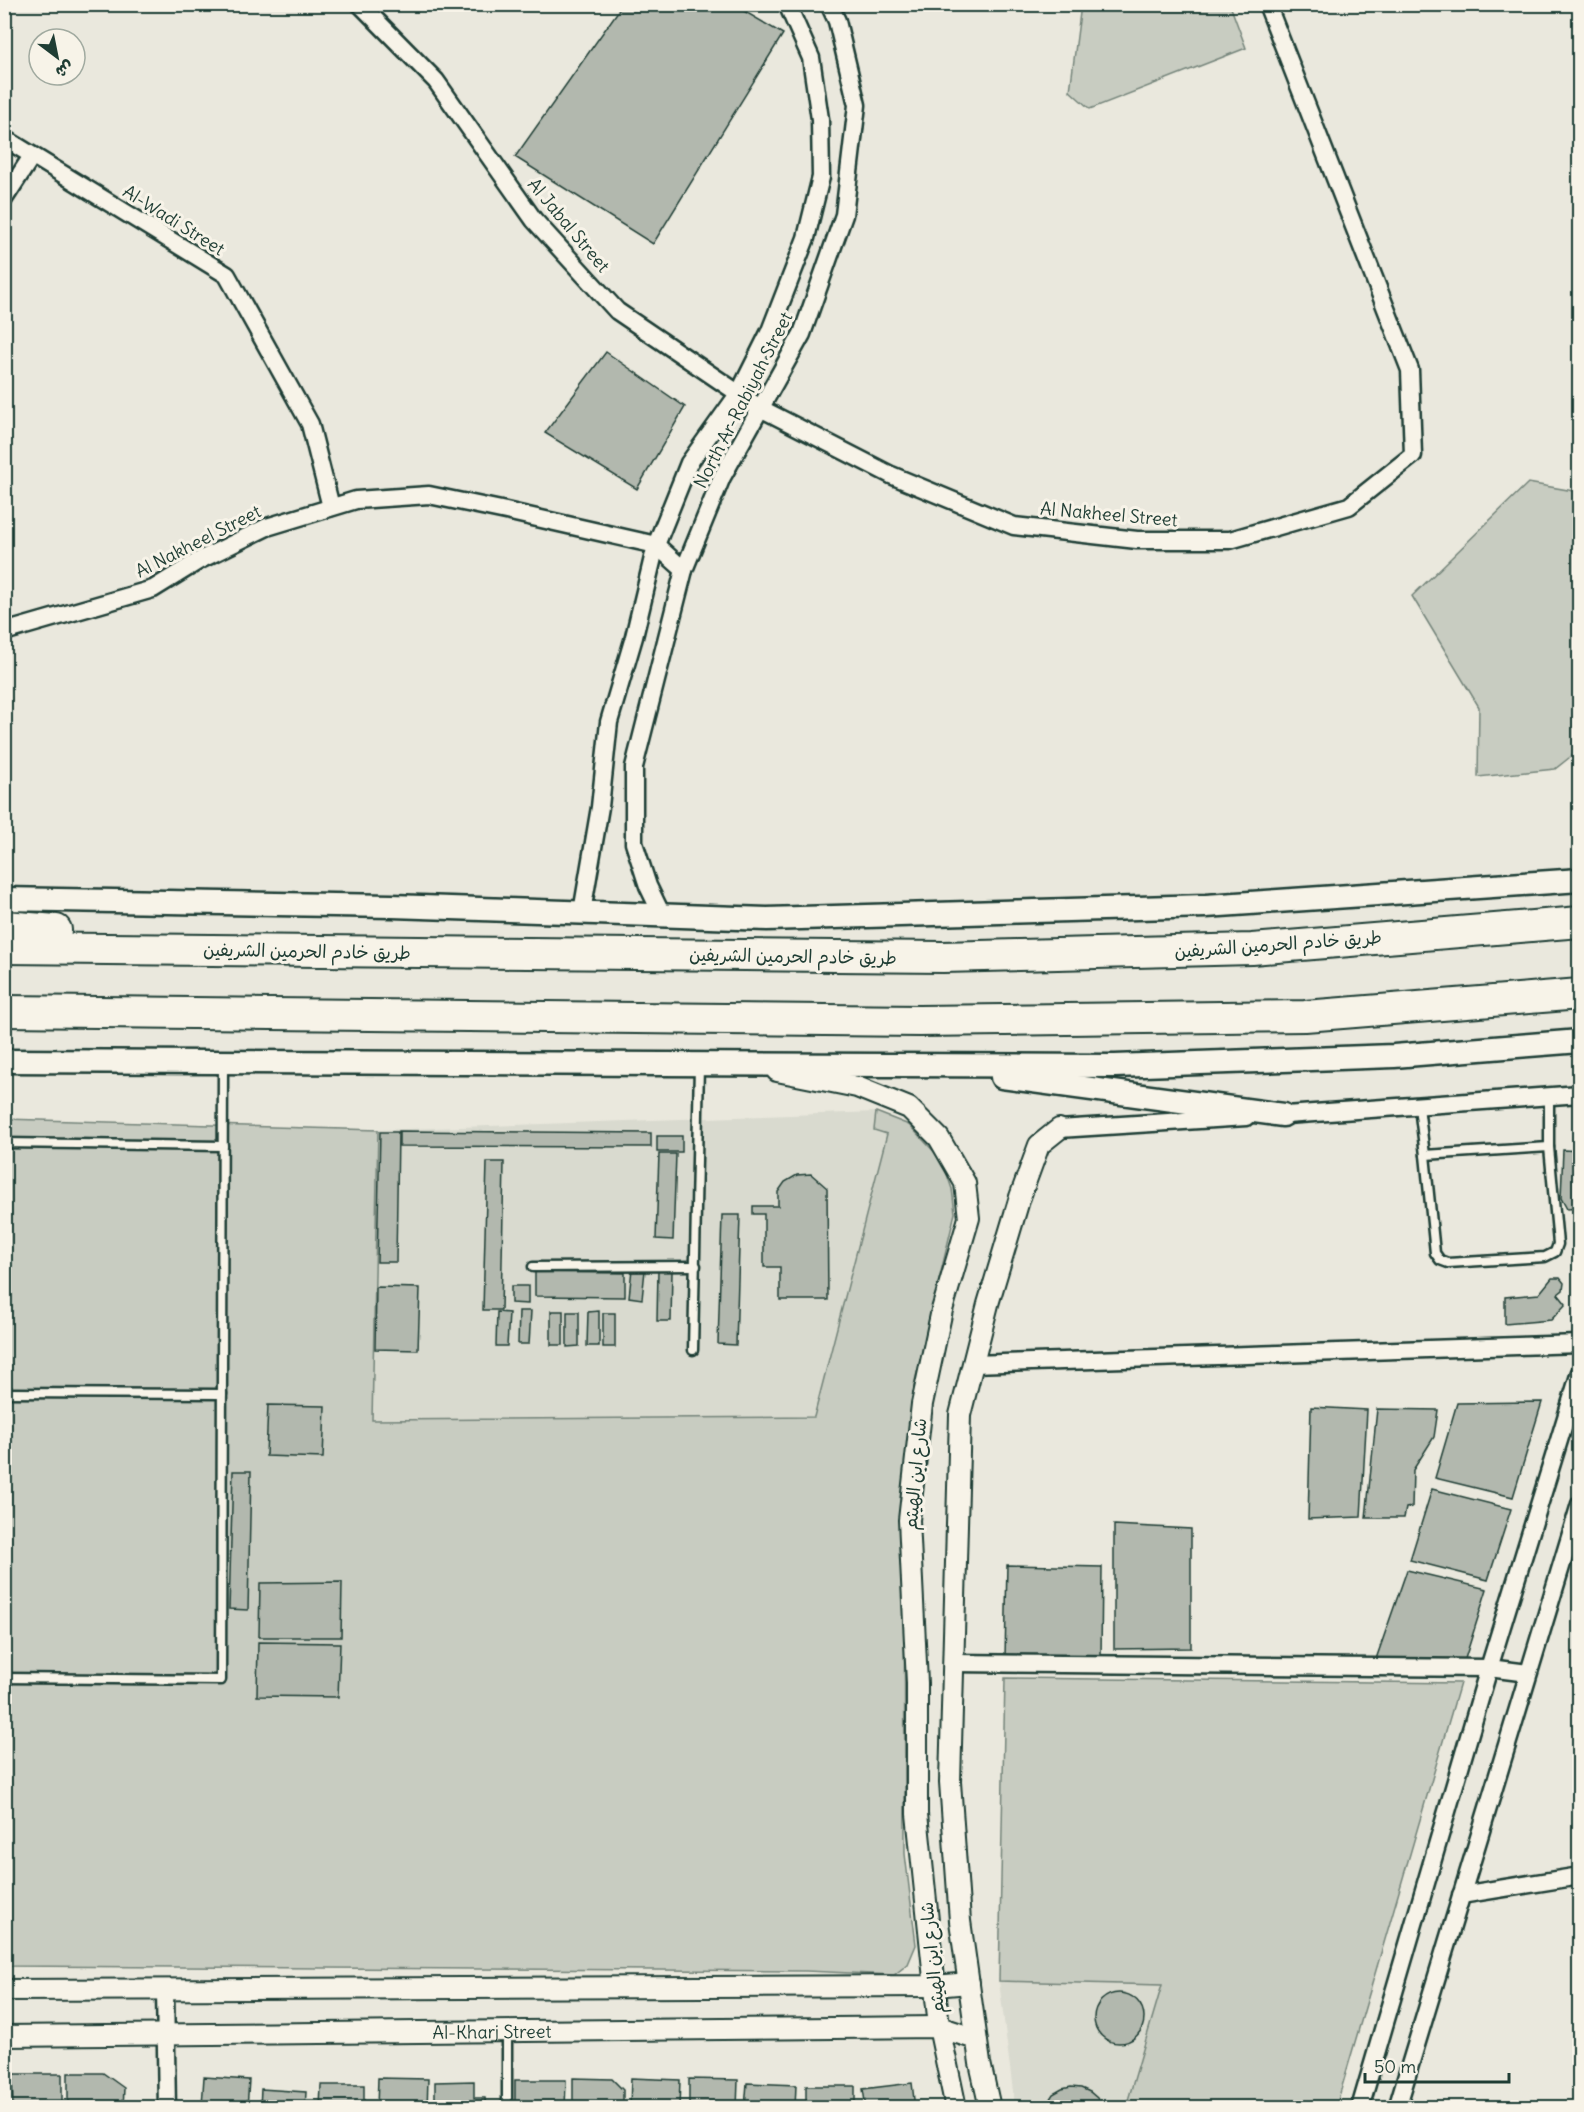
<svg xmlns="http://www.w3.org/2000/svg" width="1584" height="2112" viewBox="0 0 1584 2112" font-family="Delius,'Playpen Sans Arabic',sans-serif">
	<rect width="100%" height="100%" fill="#eae8dd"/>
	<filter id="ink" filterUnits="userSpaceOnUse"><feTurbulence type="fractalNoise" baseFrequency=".0167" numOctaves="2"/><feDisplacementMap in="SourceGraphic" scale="12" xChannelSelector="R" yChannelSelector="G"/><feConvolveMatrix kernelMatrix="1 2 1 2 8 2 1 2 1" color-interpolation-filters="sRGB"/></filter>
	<g filter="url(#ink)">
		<g fill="#d9dacf">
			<polygon points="876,1112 874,1130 887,1134 814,1417 370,1420 378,1130"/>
			<polygon points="999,1981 1162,1985 1126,2107 1015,2107"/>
		</g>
		<g fill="#c8ccc1" stroke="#74847a" stroke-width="1.5">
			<polygon points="1081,5 1230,5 1246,48 1090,109 1070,91"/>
			<polygon points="1528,483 1579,492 1579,750 1555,769 1478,777 1479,707 1412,596"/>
			<polygon points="876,1112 909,1125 942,1160 952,1189 955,1213 914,1385 904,1492 905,1854 916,1945 908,1964 894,1975 806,1971 5,1966 5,1119 378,1130 372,1420 814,1417 887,1134 874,1130"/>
			<polygon points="1005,1678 1460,1683 1336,2107 1126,2107 1162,1985 999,1981"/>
		</g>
		<g fill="#b2b8ae" stroke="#1f3d34" stroke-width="1.5">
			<polygon points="623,4 732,4 783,34 653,244 515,157"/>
			<polygon points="606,352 685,407 637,489 545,433"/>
			<polygon points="399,1131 651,1133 651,1147 399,1146"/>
			<polygon points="380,1132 398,1132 396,1262 377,1262"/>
			<rect x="657" y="1136" width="25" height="16"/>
			<polygon points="1563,1150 1580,1151 1580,1208 1567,1209 1561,1198"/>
			<polygon points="659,1154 676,1154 673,1240 656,1239"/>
			<polygon points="487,1162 504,1162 501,1310 483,1310"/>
			<polygon points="811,1174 827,1188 828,1300 780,1300 780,1267 764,1267 764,1214 753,1214 753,1206 778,1206 778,1192 785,1182 797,1175"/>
			<polygon points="722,1215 740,1215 736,1345 718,1344"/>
			<polygon points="632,1269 645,1270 642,1299 629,1297"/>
			<polygon points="658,1271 672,1271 671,1321 657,1321"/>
			<polygon points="535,1272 625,1273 625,1297 535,1296"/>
			<polygon points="1552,1278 1560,1278 1564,1283 1563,1290 1558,1294 1566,1304 1551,1320 1505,1324 1505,1297 1539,1294"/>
			<polygon points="511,1286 528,1286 528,1304 511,1303"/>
			<polygon points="376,1287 420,1288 418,1350 375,1349"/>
			<polygon points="519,1311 531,1311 529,1344 518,1344"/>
			<rect x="551" y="1311" width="12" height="34"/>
			<polygon points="599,1311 599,1346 587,1346 588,1312"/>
			<polygon points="497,1312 509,1313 507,1346 496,1346"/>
			<polygon points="567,1312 579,1312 579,1346 567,1347"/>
			<rect x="603" y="1313" width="12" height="34"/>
			<polygon points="1542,1402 1513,1497 1435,1478 1457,1403"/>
			<polygon points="268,1405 325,1406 323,1458 266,1456"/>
			<polygon points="1311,1407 1367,1410 1361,1517 1308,1519"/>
			<polygon points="1377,1409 1438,1410 1434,1437 1413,1470 1412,1507 1406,1508 1404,1518 1366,1518"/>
			<polygon points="233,1471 251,1471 248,1610 229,1609"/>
			<polygon points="1432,1489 1511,1509 1488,1580 1410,1560"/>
			<polygon points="1114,1525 1191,1529 1191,1648 1114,1649"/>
			<polygon points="1007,1565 1102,1567 1101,1657 1005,1658"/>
			<polygon points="1407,1570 1487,1589 1464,1662 1376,1659"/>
			<polygon points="342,1582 341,1637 259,1637 260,1583"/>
			<polygon points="258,1642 340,1643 338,1697 257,1696"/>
			<circle cx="1119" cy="2018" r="25"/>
			<polygon points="68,2073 103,2073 124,2088 123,2108 68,2108"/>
			<polygon points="12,2074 62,2074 62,2108 13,2108"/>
			<polygon points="204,2077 249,2080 247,2108 193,2108 194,2105 202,2106"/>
			<polygon points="378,2078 428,2079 427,2108 377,2108"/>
			<polygon points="573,2078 612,2079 623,2090 623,2108 573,2108"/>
			<polygon points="631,2078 680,2080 679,2108 630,2108"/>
			<polygon points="689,2079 738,2080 737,2108 689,2108"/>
			<polygon points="515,2080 566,2080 565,2108 515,2108"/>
			<polygon points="474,2081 474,2098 485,2098 486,2108 435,2108 435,2082"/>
			<polygon points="747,2083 796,2085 795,2108 745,2108"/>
			<polygon points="912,2083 915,2108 866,2108 863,2089"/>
			<polygon points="321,2085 364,2085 364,2108 320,2108"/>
			<rect x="806" y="2086" width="49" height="22"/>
			<polygon points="1071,2087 1081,2088 1090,2092 1097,2098 1102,2108 1044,2108 1053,2094 1062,2089"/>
			<polygon points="261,2089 306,2092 305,2108 260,2108"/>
		</g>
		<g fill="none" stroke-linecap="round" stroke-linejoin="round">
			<g stroke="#1f3d34" stroke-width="13">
				<g id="service">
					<polyline points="1419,1107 1425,1155 1549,1147 1549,1097"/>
					<polyline points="4,1143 223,1146"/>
					<polyline points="1425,1155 1435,1253 1440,1260 1448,1263 1545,1257 1555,1252 1558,1244 1549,1147"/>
					<polyline points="533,1267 696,1266"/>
					<polyline points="693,1350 699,1065"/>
					<polyline points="4,1393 222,1394"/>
					<polyline points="4,1678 221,1680 223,1062"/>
					<polyline points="507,2108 507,2031"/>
				</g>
			</g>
			<g stroke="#1f3d34" stroke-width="21">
				<g id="minor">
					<polyline points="360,4 436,81 534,220 617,311 760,408 891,475 1014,526 1137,540 1230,540 1349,506 1413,455 1410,370 1267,4"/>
					<polyline points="4,138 227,275 310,424 331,507"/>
					<polyline points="4,199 32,156"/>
					<polyline points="4,632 153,589 200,560 267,527 356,500 429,495 506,511 656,545 684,570"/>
					<polyline points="582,912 600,807 609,722 634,637 656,545 689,463 739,393 770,331 806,238 821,177 820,119 811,58 787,4"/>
					<polyline points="662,915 648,886 634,843 634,767 684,570 722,477 802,334 844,215 857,105 837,21 829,4"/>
					<polyline points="1272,1116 1580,1094"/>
					<polyline points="1059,1129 1246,1117"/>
					<polyline points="973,1364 1580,1344"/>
					<polyline points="953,1663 1489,1668 1528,1673"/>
					<polyline points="1461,1895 1580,1876"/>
					<polyline points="165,1990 167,2108"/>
					<polyline points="1360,2108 1489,1668 1580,1372"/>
					<polyline points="1397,2108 1580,1504"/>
				</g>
			</g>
			<g stroke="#1f3d34" stroke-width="24">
				<g id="tertiary">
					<polyline points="777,1071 857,1087 909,1108 939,1138 965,1183 969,1218 942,1310 922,1404 909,1520 917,1683 917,1814 939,2027 956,2108"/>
					<polyline points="4,1990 935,1986 969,1983"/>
					<path id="s1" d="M4 2036 939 2027 976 2039"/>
					<polyline points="990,2108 980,2063 960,1921 950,1782 960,1415 988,1304 1020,1197 1039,1145 1059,1129"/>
				</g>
			</g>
			<g stroke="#1f3d34" stroke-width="27">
				<g id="secondary">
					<polyline points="4,899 392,906 767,919 1206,906 1580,880"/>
					<polyline points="4,1061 1115,1066 1394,1056 1580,1041"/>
					<polyline points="1002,1077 1283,1115"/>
				</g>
			</g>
			<g stroke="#1f3d34" stroke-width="34">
				<g id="motorway">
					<polyline points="4,926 56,930"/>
					<polyline points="4,948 943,957 1252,949 1580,922"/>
					<polyline points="4,1011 919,1021 1305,1016 1580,994"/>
				</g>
			</g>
			<use href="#service" stroke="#f7f3e8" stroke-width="8"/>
			<use href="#minor" stroke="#f7f3e8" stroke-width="16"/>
			<use href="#tertiary" stroke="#f7f3e8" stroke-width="20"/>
			<use href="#secondary" stroke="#f7f3e8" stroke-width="22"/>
			<use href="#motorway" stroke="#f7f3e8" stroke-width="30"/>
		</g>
	</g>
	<g text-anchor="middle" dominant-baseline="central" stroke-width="6" stroke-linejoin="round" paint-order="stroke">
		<g font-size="18" fill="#1f3d34" stroke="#f7f3e8">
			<text transform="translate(174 220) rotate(32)">Al-Wadi Street</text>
			<text transform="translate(569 225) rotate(50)">Al Jabal Street</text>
			<text transform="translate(743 400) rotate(-63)">North Ar-Rabiyah Street</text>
			<text transform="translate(1109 514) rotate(5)">Al Nakheel Street</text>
			<text transform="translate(198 541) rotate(-27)">Al Nakheel Street</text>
			<text transform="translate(1278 944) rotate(-4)">طريق خادم الحرمين الشريفين</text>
			<text transform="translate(307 951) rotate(1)">طريق خادم الحرمين الشريفين</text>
			<text transform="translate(793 956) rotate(1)">طريق خادم الحرمين الشريفين</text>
			<text transform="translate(915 1474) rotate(-85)">شارع ابن الهيثم</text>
			<text transform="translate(932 1958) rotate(-96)">شارع ابن الهيثم</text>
			<text stroke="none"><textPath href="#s1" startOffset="488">Al-Kharj Street</textPath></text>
		</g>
	</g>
	<rect width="1584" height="2112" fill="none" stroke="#f7f3e8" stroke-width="24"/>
	<rect x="12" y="12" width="1560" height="2088" fill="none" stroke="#1f3d34" stroke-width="2" filter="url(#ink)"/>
	<g transform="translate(57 57) rotate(148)"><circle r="28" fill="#f7f3e8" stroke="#a1aaa0" stroke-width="1.5"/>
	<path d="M0-4.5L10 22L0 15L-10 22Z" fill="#1f3d34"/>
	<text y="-9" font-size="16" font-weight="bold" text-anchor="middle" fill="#1f3d34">ش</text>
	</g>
	<path d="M1365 2073v9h144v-9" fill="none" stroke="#1f3d34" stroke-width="3"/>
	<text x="1374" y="2073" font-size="18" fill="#1f3d34" stroke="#f7f3e8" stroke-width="4.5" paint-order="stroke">50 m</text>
</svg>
